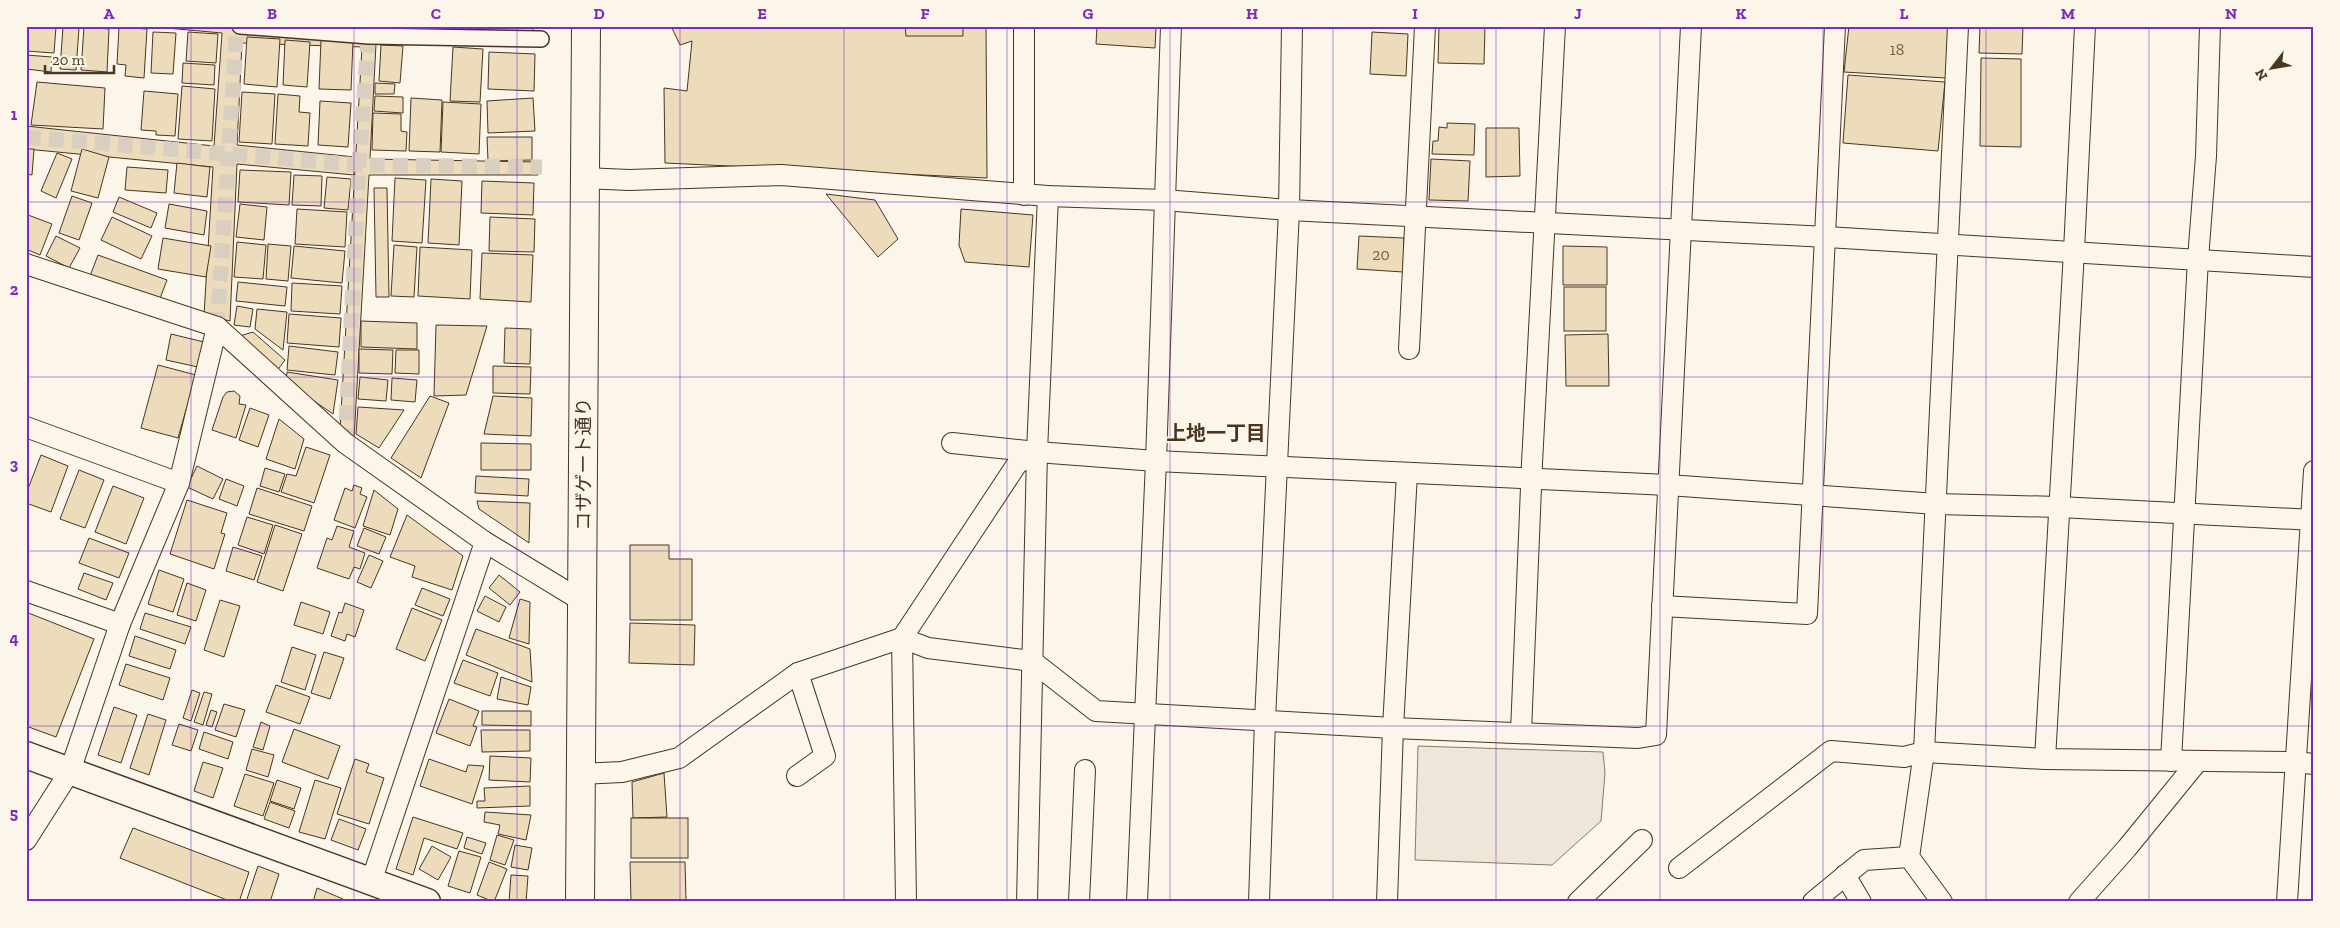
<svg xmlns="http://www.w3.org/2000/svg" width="2340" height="928" viewBox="0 0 2340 928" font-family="'Zilla Slab','Noto Sans JP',serif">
	<rect width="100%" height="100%" fill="#fbf6e9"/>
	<polygon fill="#ede6d9" stroke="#887966" points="1418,746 1603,752 1605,773 1601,821 1552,865 1415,860"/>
	<g fill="#ecdcbc" stroke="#4a3520">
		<polygon points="26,26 56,27 54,53 26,51"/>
		<polygon points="144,26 533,28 535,46 376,44 370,159 537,162 538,175 369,175 354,439 340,430 362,47 242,43 237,145 355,157 354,175 237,164 230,321 204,315 213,167 26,149 26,126 214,146 222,33"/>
		<polygon points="671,26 986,26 987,178 665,163 664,88 687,91 692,41 680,45"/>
		<polygon points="905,26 963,26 963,36 906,36"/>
		<polygon points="1097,26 1156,28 1155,48 1096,44"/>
		<polygon points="1439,26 1485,26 1484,64 1438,63"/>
		<polygon points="1849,26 1948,26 1946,78 1844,72"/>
		<polygon points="1980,26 2023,26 2022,54 1979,53"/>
		<polygon points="63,27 79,28 76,70 60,69"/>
		<polygon points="84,27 109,29 107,72 81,70"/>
		<polygon points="119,27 147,29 144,78 125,76 126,65 117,64"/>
		<polygon points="153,32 176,33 173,74 151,73"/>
		<polygon points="188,32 218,34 216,63 186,61"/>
		<polygon points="1372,32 1408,34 1406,76 1370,74"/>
		<polygon points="247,37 280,39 277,87 244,84"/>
		<polygon points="285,40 310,42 307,87 283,85"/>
		<polygon points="321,40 353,41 351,90 319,89"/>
		<polygon points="381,45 403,46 400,83 379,81"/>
		<polygon points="453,47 483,49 480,102 450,101"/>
		<polygon points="489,52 535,54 534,91 488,89"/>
		<polygon points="26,55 52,57 51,72 26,69"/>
		<polygon points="1981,58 2021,59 2021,147 1980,146"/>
		<polygon points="183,63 215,65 214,85 182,83"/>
		<polygon points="1848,75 1945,82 1938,151 1843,143"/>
		<polygon points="37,82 105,88 103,129 31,125"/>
		<polygon points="375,83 395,84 394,94 375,94"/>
		<polygon points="182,86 215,89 212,141 178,139"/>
		<polygon points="144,91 178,94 175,136 156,135 156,131 141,130"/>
		<polygon points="242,92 275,94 272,144 239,142"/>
		<polygon points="278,94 300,96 299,112 310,113 308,146 275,144"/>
		<polygon points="375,96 403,97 403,113 374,111"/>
		<polygon points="411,98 442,100 440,152 409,151"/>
		<polygon points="533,98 535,131 488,133 487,101"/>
		<polygon points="320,101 351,103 348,147 318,145"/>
		<polygon points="443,102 481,104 479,154 441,152"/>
		<polygon points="373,113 401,114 401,131 407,132 406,151 372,150"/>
		<polygon points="1447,123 1475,124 1474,155 1432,154 1433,141 1438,141 1439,127 1447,128"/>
		<polygon points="1486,128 1519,128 1520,176 1486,177"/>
		<polygon points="487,137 532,137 532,160 488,161"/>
		<polygon points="26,149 34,149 32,175 26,174"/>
		<polygon points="82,149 109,157 98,198 71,191"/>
		<polygon points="57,153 72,159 56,198 41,191"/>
		<polygon points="1431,159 1470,161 1468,201 1429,200"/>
		<polygon points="177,163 210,167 207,197 174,193"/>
		<polygon points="127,167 168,170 166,193 125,190"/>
		<polygon points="240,170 291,172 289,205 238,202"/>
		<polygon points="294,175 322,176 321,206 292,205"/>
		<polygon points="327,177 351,179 348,210 324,208"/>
		<polygon points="395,178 426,180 422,243 392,241"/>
		<polygon points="431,179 462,181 459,245 428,243"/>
		<polygon points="482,181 534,183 533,215 481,213"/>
		<polygon points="374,188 387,188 389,297 376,297"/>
		<polygon points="826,194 875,200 898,239 878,257"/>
		<polygon points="72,196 92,203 79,240 59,233"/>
		<polygon points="119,197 157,213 151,228 113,212"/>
		<polygon points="169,204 207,211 204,235 165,228"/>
		<polygon points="240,204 267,207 264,240 236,237"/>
		<polygon points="297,209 347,212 345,247 295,244"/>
		<polygon points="961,209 1033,215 1029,267 965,262 959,245"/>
		<polygon points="28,215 52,224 40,255 26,249"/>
		<polygon points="112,217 152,236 141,259 101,240"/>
		<polygon points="490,217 535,219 534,252 489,251"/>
		<polygon points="56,236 80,248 69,268 46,256"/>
		<polygon points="1359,236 1404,238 1403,272 1357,269"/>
		<polygon points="163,238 211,246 206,277 158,269"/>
		<polygon points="237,242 266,245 263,279 234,277"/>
		<polygon points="268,244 291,246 288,281 266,279"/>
		<polygon points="394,245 417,247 414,297 391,296"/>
		<polygon points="294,246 345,251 342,283 291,278"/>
		<polygon points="1563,246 1607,247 1607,285 1563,285"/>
		<polygon points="420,247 472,250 470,299 418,296"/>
		<polygon points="482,253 533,255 531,302 480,299"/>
		<polygon points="98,255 167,280 159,301 90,276"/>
		<polygon points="238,282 287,287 285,306 236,301"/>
		<polygon points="292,283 342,286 340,314 291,311"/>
		<rect x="1564" y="287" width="42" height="44"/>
		<polygon points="237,306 253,309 250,327 234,325"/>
		<polygon points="257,309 287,312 283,350 255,329"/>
		<polygon points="289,314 341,318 339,347 287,343"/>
		<polygon points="361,321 417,323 417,349 361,347"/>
		<polygon points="436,325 487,326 466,395 434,396"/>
		<polygon points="505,328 531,329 530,364 504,363"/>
		<polygon points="253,332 285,360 276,372 233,338"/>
		<polygon points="171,334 204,342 198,367 166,360"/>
		<polygon points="1608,334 1609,386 1566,386 1565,335"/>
		<polygon points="289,346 338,352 335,375 287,370"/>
		<polygon points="359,349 393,350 392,374 359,373"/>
		<polygon points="396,350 419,350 419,374 395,373"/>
		<polygon points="158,365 196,375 178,438 141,428"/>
		<polygon points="493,366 531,367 530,394 493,393"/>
		<polygon points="287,372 338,380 333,414 286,382"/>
		<polygon points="360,377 388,380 386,401 358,399"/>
		<polygon points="392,378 417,380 415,402 391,400"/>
		<polygon points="234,391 240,396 239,404 246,405 236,438 212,430 223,397 227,392"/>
		<polygon points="430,396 449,403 421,478 391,458"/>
		<polygon points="493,396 532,398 531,436 484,434"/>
		<polygon points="358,407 404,410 379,448 356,434"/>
		<polygon points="250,408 269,415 258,447 239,440"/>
		<polygon points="279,419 304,439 295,469 266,459"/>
		<polygon points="481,443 531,444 531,470 481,470"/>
		<polygon points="306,447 330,455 314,503 281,492 287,474 296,476"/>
		<polygon points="41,455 68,466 51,512 26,503 26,494"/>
		<polygon points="197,466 223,479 213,499 187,487"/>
		<polygon points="265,468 285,474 279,492 260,486"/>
		<polygon points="79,470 104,480 85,528 60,519"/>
		<polygon points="476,476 529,479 528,496 475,493"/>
		<polygon points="226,479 244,486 237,506 219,499"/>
		<polygon points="354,485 362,488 360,494 367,497 355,528 334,520 345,488 352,491"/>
		<polygon points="113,486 144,498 126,544 95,532"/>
		<polygon points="257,488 312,506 304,531 249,514"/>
		<polygon points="374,490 398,509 390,535 363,526"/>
		<polygon points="187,500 227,513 221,533 225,534 214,569 170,554"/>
		<polygon points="477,501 530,503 529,543 479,509"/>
		<polygon points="407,515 463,556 452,590 412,577 415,566 390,557"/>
		<polygon points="247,517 273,525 264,554 238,545"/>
		<polygon points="275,525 302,534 283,591 257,582"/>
		<polygon points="337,526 354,531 349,547 365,553 360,569 354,567 349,579 317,568 327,538 332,540"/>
		<polygon points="364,528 386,537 379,554 357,546"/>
		<polygon points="89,538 129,553 119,578 79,563"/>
		<polygon points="630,545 669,545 669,559 692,559 692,620 630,620"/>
		<polygon points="233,547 262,556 254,580 226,571"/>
		<polygon points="369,555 383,561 371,588 357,582"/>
		<polygon points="159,570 184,579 173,612 148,604"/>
		<polygon points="84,573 113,583 106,600 78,589"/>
		<polygon points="499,575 520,592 510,605 489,588"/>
		<polygon points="187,583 206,590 196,621 177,615"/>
		<polygon points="422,588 450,599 443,616 415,605"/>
		<polygon points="485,596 506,607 499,622 477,611"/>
		<polygon points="520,599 530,602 529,644 509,638"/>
		<polygon points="220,600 240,606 224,657 204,650"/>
		<polygon points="301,602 330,612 323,634 294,625"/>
		<polygon points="345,603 364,610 355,637 347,634 345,641 331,636 339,612 342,613"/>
		<polygon points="412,608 442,620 425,661 396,649"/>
		<polygon points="26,612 94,639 56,737 26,726"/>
		<polygon points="145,613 191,627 185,644 140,629"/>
		<polygon points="630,623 695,625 694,665 629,663"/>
		<polygon points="476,629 530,649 532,682 466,655"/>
		<polygon points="135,636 176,650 170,669 129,656"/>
		<polygon points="292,647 316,655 305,690 281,682"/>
		<polygon points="324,652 344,658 330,699 311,693"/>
		<polygon points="463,660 498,673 490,696 454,683"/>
		<polygon points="126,664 170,678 163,700 119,685"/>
		<polygon points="501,677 531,687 528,705 497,699"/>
		<polygon points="276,685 310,697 300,724 266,712"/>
		<polygon points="192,690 200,693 191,721 183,718"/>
		<polygon points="204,692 212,694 203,725 194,722"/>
		<polygon points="449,699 479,711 473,726 477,727 470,746 436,733"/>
		<polygon points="224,704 245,710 236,737 215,730"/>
		<polygon points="114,707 137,715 121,763 98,755"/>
		<polygon points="211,710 217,712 212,727 206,725"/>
		<polygon points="482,711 531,711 531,726 482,725"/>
		<polygon points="148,714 166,720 149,775 130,768"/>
		<polygon points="261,722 270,726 263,750 253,747"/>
		<polygon points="179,724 198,730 191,751 172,745"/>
		<polygon points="294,729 340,746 328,779 282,762"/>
		<polygon points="481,730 530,730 530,751 482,752"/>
		<polygon points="204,732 233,742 228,759 199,749"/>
		<polygon points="252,749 274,755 268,777 246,770"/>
		<polygon points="490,756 531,758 530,782 489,780"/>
		<polygon points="355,759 369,764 366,772 384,778 369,824 337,814"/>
		<polygon points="429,759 466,772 468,765 484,766 472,804 420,786"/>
		<polygon points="203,762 223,768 213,798 194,791"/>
		<polygon points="664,773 667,817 633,818 632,782"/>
		<polygon points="245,774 274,783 263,816 234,806"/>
		<polygon points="277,780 301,788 294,809 270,801"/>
		<polygon points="315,780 341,788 325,839 299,832"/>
		<polygon points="530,786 530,806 477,808 477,801 485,801 484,788"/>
		<polygon points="270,802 295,811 289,828 264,819"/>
		<polygon points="485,812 531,815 526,840 498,834 500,825 484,822"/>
		<polygon points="413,817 463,833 457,849 424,838 413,875 396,869"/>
		<rect x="631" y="818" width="57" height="40"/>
		<polygon points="339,819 366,829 358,850 331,840"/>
		<polygon points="133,828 249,872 239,902 232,902 120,858"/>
		<polygon points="497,835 514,840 505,865 490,860"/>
		<polygon points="467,837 486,843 482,854 464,848"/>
		<polygon points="515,845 532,848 528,870 511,867"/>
		<polygon points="432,846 451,857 438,880 419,869"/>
		<polygon points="459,851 481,857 470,893 448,886"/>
		<polygon points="489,862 507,869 494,902 477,895"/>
		<polygon points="630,862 685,862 686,900 631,901"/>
		<polygon points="258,866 279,874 270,902 246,902"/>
		<polygon points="511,875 528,876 526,902 509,902"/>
		<polygon points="317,888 343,899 342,902 313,902"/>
	</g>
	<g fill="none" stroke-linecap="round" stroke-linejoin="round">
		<g stroke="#d8cfc1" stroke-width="15" stroke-dasharray="15 8" stroke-linecap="butt">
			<polyline points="26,137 359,165 542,167"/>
			<polyline points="217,327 237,26"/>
			<polyline points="345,443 359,165 369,26"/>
		</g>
		<g stroke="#4a3520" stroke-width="18">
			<polyline id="pedestrian" points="240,26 369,36 541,39"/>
		</g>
		<g stroke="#4a3520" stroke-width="22">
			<g id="minor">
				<polyline points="1024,26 1024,195"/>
				<polyline points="584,178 629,180 781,175 1048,196 1164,200 1289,210 1827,237 2314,267"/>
				<polyline points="26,264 217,327 345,443 485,542 582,601"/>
				<polyline points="1409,349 1425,26"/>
				<polyline points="26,427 179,483"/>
				<polyline points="952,443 1037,452 1156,461 1668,485 1937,504 2059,507 2314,520"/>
				<polyline points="26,591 120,624"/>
				<polyline points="1662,606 1807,614 1835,26"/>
				<polyline points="1521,732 1532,463 1555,26"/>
				<polyline points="2045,759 2074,251 2085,26"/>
				<polyline points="2171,761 2198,259 2206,156 2210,26"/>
				<polyline points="580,774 622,772 679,758 798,673 902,638 928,648 1032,661 1096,711 1393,728 1638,738 1656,735 1691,26"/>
				<polyline points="797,776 825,756 798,673"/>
				<polyline points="26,840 70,771 120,624 179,483 217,327"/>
				<polyline points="1679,868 1831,751 1904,757 1924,752 2045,759 2295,762 2314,764"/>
				<polyline points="1845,875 1861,902"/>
				<polyline points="371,882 485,542"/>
				<polyline points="906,902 902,638 1017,464 1037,452"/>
				<polyline points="1027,902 1037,452 1048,196"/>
				<polyline points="1079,902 1085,770"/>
				<polyline points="1137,902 1156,461 1171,26"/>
				<polyline points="1259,902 1265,720 1289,210 1292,26"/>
				<polyline points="1387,902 1393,728 1407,473"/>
				<polyline points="1578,902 1642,840"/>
				<polyline points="1813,902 1864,860 1909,857"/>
				<polyline points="1942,902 1909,857 1924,752 1958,26"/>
				<polyline points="2079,902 2127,848 2198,761"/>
				<polyline points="2287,902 2314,471"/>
			</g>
		</g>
		<g stroke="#4a3520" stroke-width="29">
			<polyline id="tertiary" points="26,755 427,902"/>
		</g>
		<g stroke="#4a3520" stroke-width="30">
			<polyline id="secondary" points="580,902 586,26"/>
		</g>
		<use href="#pedestrian" stroke="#fbf6e9" stroke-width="15"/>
		<use href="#minor" stroke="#fbf6e9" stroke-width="20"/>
		<use href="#tertiary" stroke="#fbf6e9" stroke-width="26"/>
		<use href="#secondary" stroke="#fbf6e9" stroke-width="28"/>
	</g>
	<path fill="none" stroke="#7b2cbf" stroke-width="1" stroke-opacity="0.55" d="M191 26V902M354 26V902M517 26V902M680 26V902M844 26V902M1007 26V902M1170 26V902M1333 26V902M1496 26V902M1660 26V902M1823 26V902M1986 26V902M2149 26V902M26 202H2314M26 377H2314M26 551H2314M26 726H2314"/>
	<g text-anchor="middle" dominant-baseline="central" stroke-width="4" stroke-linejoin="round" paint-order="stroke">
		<g font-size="16" fill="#725f47">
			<text x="1897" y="49">18</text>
			<text x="1381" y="254">20</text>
		</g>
		<g font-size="19" fill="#4a3520" stroke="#fbf6e9">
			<text transform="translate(583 464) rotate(-90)">コザゲート通り</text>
		</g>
		<g font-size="20" font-weight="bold" fill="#4a3520" stroke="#fbf6e9">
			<text x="1216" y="433">上地一丁目</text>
		</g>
	</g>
	<rect width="2340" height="928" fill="none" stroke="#fbf6e9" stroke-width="55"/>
	<g transform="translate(2272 68) rotate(239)" stroke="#fbf6e9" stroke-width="4" paint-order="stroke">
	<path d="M0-4L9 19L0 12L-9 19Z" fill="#4a3520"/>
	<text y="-8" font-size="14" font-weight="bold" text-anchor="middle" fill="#4a3520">N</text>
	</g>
	<path d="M45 65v8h69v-8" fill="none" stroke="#4a3520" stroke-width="2.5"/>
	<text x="52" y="65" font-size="15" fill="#4a3520" stroke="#fbf6e9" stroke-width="4" paint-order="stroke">20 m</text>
	<rect x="28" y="28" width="2284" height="872" fill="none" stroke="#7b2cbf" stroke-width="2"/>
	<g font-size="16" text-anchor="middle" font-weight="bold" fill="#7b2cbf">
		<text x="109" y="19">A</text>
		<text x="272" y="19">B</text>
		<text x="436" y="19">C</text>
		<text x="599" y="19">D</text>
		<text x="762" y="19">E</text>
		<text x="925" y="19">F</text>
		<text x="1088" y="19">G</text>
		<text x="1252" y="19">H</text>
		<text x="1415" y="19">I</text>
		<text x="1578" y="19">J</text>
		<text x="1741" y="19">K</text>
		<text x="1904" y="19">L</text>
		<text x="2068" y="19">M</text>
		<text x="2231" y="19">N</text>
		<text x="14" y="120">1</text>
		<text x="14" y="295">2</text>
		<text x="14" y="470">3</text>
		<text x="14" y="644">4</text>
		<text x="14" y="819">5</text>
	</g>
</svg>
